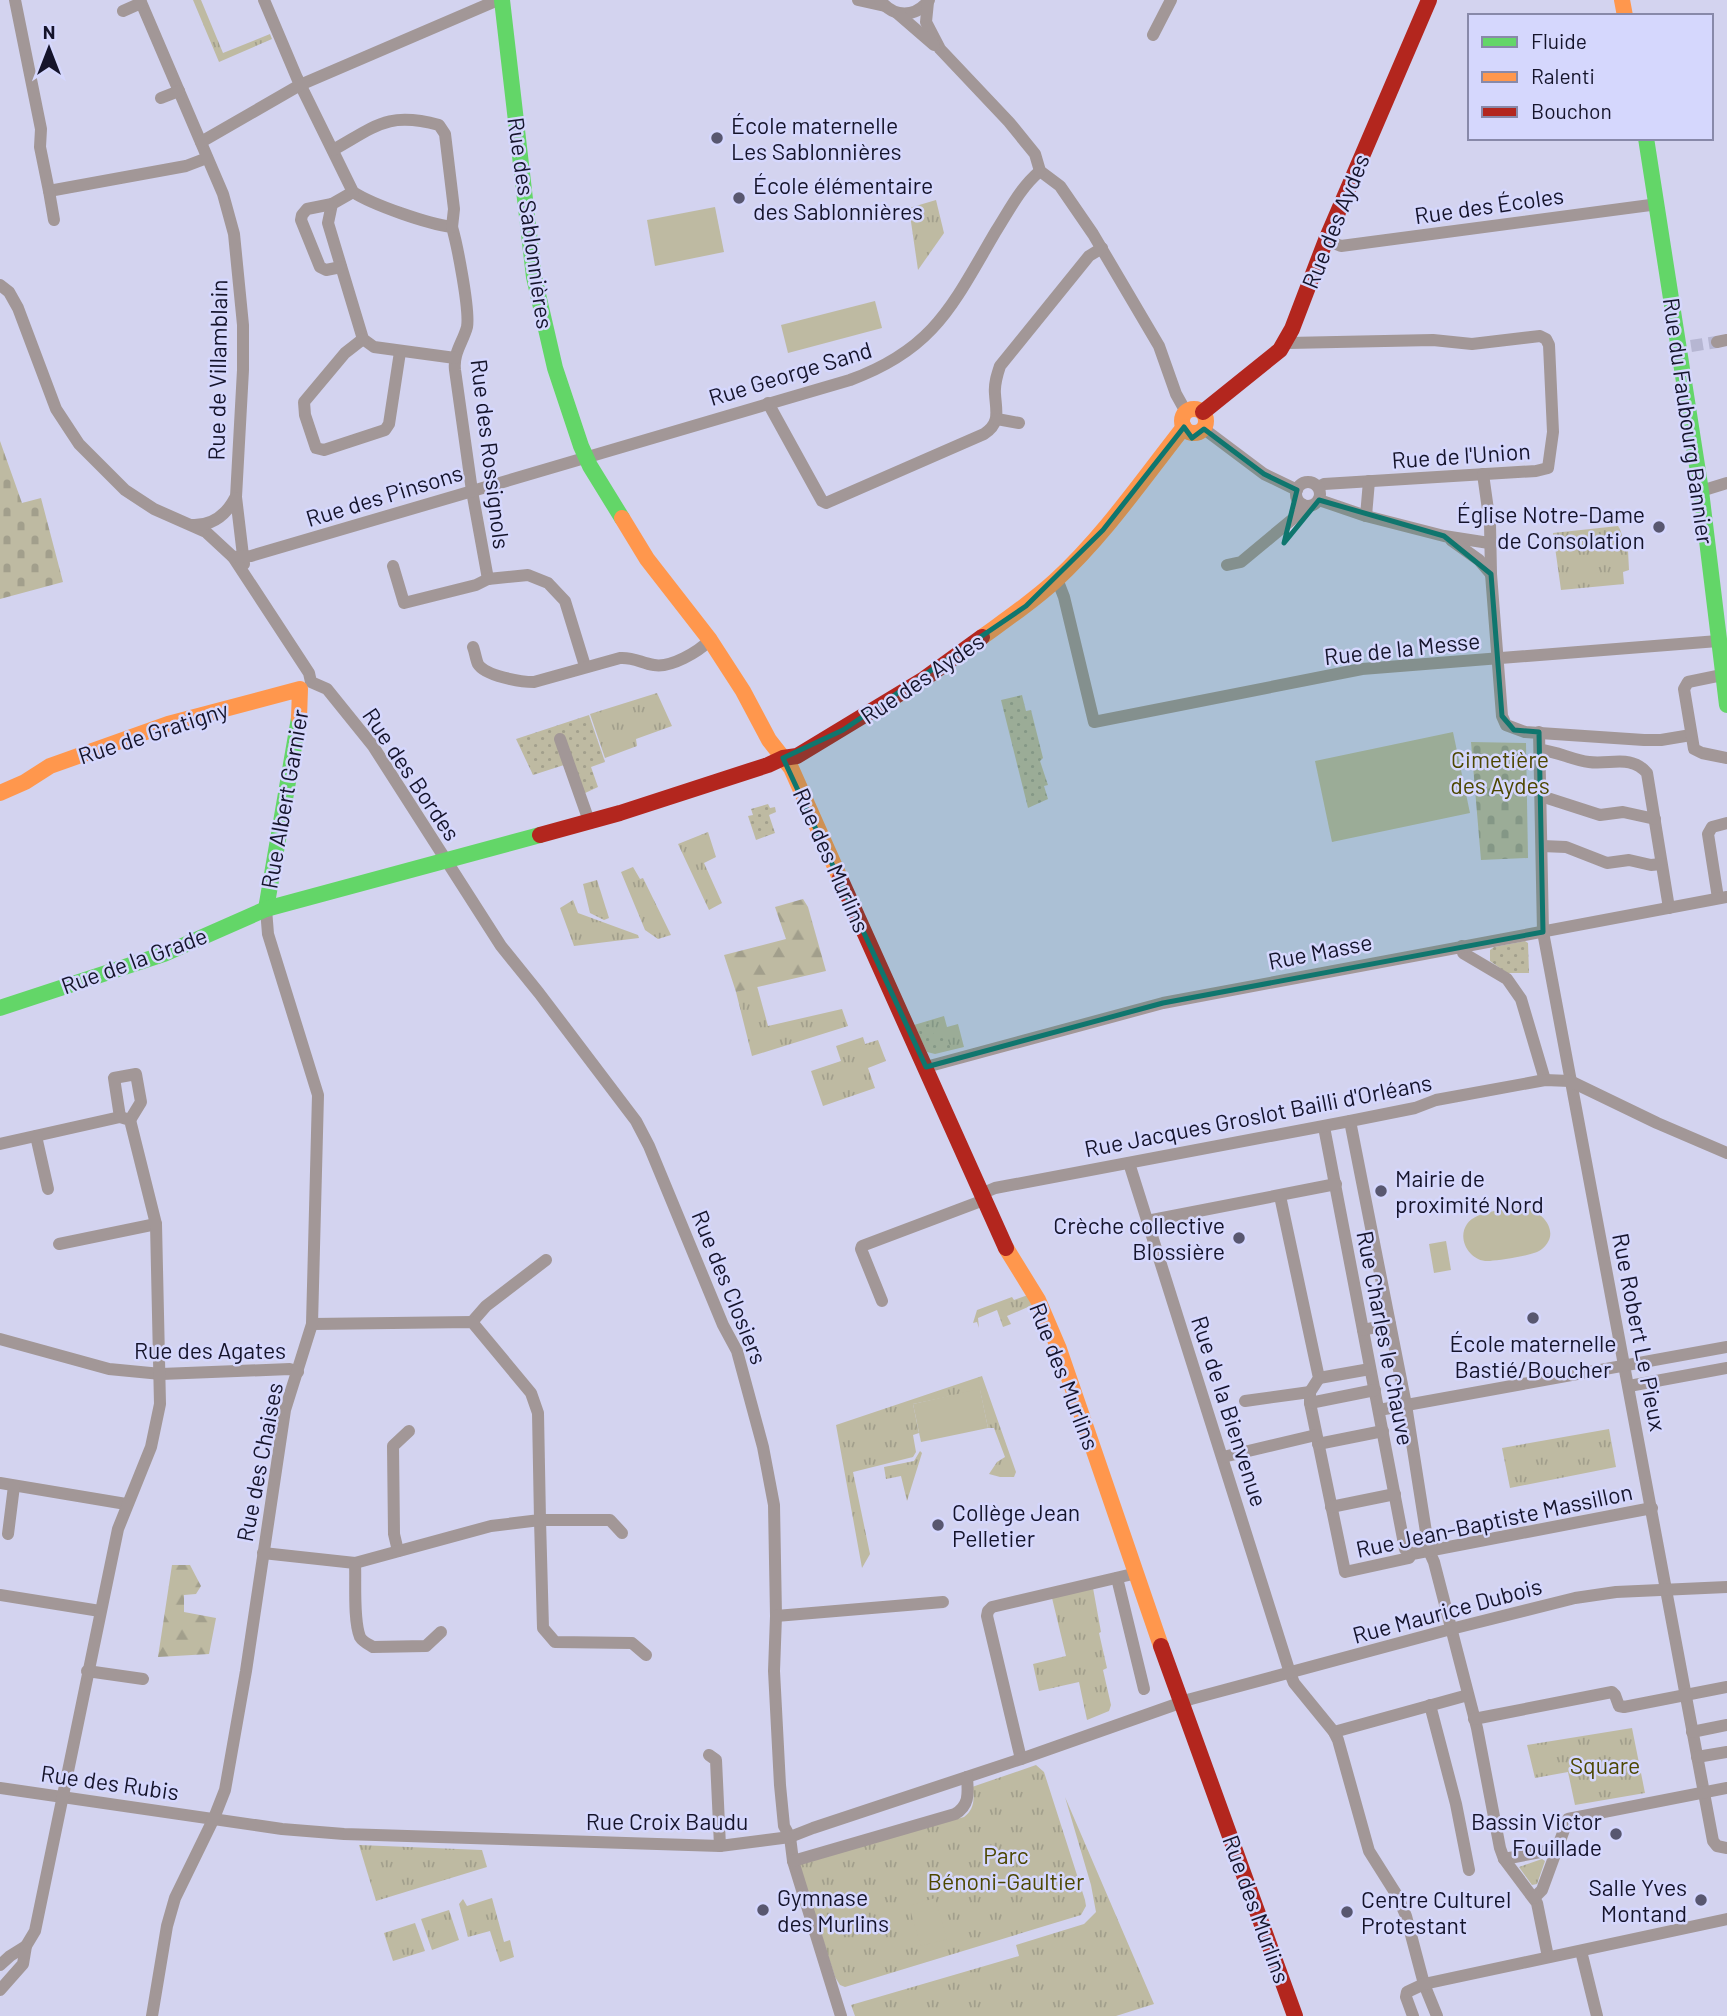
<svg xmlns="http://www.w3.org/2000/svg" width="1727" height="2016" viewBox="0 0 1727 2016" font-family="Barlow,sans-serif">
	<defs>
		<pattern id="grass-tufts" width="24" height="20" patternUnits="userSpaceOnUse" patternTransform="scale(1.75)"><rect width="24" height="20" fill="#bebaa2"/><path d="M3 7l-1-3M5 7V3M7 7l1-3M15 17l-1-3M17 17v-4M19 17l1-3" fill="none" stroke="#a29f8c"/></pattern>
		<pattern id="forest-firs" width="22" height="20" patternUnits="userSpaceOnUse" patternTransform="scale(1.75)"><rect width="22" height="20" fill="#bebaa2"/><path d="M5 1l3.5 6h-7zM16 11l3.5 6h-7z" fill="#a29f8c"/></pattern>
		<pattern id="cemetery-stones" width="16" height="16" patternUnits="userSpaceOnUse" patternTransform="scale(1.75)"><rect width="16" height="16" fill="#bebaa2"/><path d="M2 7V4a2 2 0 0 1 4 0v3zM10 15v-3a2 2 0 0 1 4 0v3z" fill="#a29f8c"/></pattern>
		<pattern id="garden-dots" width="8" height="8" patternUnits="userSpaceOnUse" patternTransform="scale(1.75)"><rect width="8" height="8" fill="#bebaa2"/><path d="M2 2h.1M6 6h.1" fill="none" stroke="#a29f8c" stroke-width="1.8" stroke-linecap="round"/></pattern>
	</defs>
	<rect width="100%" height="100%" fill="#d3d3ef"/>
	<g fill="url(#grass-tufts)">
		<polygon points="193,0 201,0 223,53 270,34 272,39 219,62"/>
		<polygon points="936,200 944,233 918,270 909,208"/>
		<path d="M1618 526C1624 534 1621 544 1628 550L1629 570 1623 572 1624 584 1561 590 1553 533Z"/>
		<polygon points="657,693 672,726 636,739 637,746 605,758 590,714"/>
		<polygon points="708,832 716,857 704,863 722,903 709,910 678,844"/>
		<polygon points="633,867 640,879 643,878 671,935 658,939 645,930 621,872"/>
		<polygon points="597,880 609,918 604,920 590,913 583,884"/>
		<polygon points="573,900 578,913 638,935 639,938 574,946 560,908"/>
		<polygon points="757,986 768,1026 842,1009 848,1026 752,1056 736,992"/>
		<polygon points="944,1016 947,1027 958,1024 964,1047 935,1054 927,1052 914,1025"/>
		<polygon points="863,1037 865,1044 878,1040 886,1061 868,1068 875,1088 823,1106 811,1071 841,1061 836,1046"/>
		<polygon points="1028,1295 1035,1312 1028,1307 1007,1316 1011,1324 1003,1327 997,1310 978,1318 979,1328 977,1322 973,1323 977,1310 1012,1297 1014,1300"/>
		<polygon points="982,1376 1016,1472 1014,1477 1000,1477 989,1474 997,1462 1005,1457 994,1428 988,1428 980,1390 913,1404 919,1433 913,1435 916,1452 913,1457 853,1472 870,1554 862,1568 836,1425"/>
		<polygon points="1609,1429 1616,1467 1510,1488 1502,1448"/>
		<polygon points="920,1451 922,1453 907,1501 901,1476 886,1479 884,1467 914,1461"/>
		<polygon points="1093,1588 1101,1632 1099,1633 1107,1668 1103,1670 1111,1705 1109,1711 1087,1720 1079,1682 1039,1691 1033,1664 1066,1656 1052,1598"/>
		<polygon points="1632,1728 1645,1793 1575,1805 1568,1772 1535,1778 1527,1745"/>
		<path d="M1036 1765 1044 1772 1085 1900 1086 1906 1081 1915 845 1987 840 1985 835 1977 798 1862 964 1817C974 1809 975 1800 972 1787Z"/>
		<polygon points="1065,1797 1154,2004 1116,2016 855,2016 851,2005 1019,1956 1016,1945 1084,1924 1096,1912 1091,1885"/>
		<polygon points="359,1845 482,1850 487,1867 376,1901"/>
		<polygon points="1542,1859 1545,1861 1537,1884 1532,1885 1519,1867"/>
		<polygon points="492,1898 504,1942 510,1940 514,1957 500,1962 490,1931 468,1937 459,1904 463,1899 467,1906"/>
		<polygon points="449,1910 459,1940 432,1950 421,1919"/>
		<polygon points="415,1923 425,1951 393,1961 384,1933"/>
	</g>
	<g fill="url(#forest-firs)">
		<polygon points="803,899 808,907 826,971 736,992 724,955 786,939 775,907"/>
		<polygon points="172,1565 190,1565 201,1586 196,1594 184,1595 184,1612 216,1618 209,1654 158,1657"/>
	</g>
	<g fill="url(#cemetery-stones)">
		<polygon points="0,441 22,503 41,498 63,582 0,599"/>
		<polygon points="1471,742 1526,743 1528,858 1481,860"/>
	</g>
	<g fill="url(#garden-dots)">
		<polygon points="1022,695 1026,711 1031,710 1043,758 1040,761 1048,785 1044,786 1048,799 1028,808 1001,700"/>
		<polygon points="589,715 605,762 591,767 598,787 583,794 564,765 533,775 516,739"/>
		<polygon points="768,804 770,808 775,807 776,812 769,815 775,833 756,840 748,816 753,815 751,809"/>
		<polygon points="1525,941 1528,943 1529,973 1507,973 1490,961 1490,950 1494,947"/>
		<polygon points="929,1022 935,1038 947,1038 951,1049 936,1053 928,1051 916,1025"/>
	</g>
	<g fill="#bebaa2">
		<polygon points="715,207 724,252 655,266 647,220"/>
		<polygon points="875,301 882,328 788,353 781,325"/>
		<polygon points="1453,732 1470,813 1332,842 1315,761"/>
		<path d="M1523 1206C1542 1211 1562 1232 1542 1249 1534 1256 1501 1260 1490 1261 1471 1263 1456 1240 1467 1224 1477 1210 1508 1210 1523 1206Z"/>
		<polygon points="1446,1241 1451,1270 1434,1273 1429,1244"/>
		<polygon points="980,1389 988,1428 921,1442 913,1404"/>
		<polygon points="935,1898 947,1939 921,1946 909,1906"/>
	</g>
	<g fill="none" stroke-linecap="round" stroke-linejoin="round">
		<polyline stroke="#b6b6d2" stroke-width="12" stroke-dasharray="12 6" stroke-linecap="butt" points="1691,346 1717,342"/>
		<g stroke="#a29797" stroke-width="12">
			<polyline points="15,0 41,129 40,147 49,191 186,166 207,158"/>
			<polyline points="140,0 223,194 234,234 243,325 243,370 236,497 244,564"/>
			<path d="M264 0 297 78 353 192C373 205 428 224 452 227 457 244 470 310 467 327 463 342 453 353 455 370L472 491 488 579"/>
			<polyline points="858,0 885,6"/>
			<path d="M880 0C894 18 915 18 929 0"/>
			<polyline points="928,2 926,22 940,49 1009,122 1035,154 1040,171 1060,186 1093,234 1159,346 1176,394 1186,412"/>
			<polyline points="123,11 141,3"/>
			<polyline points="897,13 934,45"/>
			<polyline points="1153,35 1171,0"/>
			<polyline points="161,98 179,91"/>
			<polyline points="201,142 300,85 498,0"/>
			<path d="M333 150C376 126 388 111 439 125L445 134 454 209 452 227"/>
			<polyline points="49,191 54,220"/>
			<polyline points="353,192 332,204 328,223 363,339 374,347 455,358"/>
			<polyline points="332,204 307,209 302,215 301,220 320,267 326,270 341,267"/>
			<polyline points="1326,240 1341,246 1658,204"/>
			<polyline points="0,285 9,292 18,308 56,409 79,444 125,490 154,509 206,532 233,557 309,673 311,682 327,689 373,746 501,946 539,993 636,1121 649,1146 723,1325 737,1351 763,1447 774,1505 776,1616 774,1671 780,1785 784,1826 790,1837 793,1861 841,2016"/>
			<polyline points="363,339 345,353 304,402 305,415 316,448 324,450 385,430 389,424 400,352"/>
			<polyline points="1284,340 1288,343 1433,340 1472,344 1540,336 1546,339 1549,345 1553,432 1548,468 1536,471 1324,484 1318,487"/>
			<polyline points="1717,342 1727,340"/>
			<path d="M768 403 822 501 826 503 984 434C1001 423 996 411 995 394 994 384 997 375 1000 366L1089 256 1102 248"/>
			<polyline points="997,419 1019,423"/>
			<polyline points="1204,429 1264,474 1297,490"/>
			<polyline points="1483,474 1490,524 1491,574 1502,716 1506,725 1525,732 1644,740 1661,740 1691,735"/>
			<circle cx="1308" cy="494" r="12"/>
			<polyline points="1701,491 1727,483"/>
			<polyline points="1319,500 1366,516 1444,536 1489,543"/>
			<polyline points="1366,516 1369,481"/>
			<path d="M192 525C213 526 226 515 235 498"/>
			<polyline points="1451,540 1479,560 1491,574"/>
			<path d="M233 557 251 556 850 380C935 349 953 304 996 231 1010 209 1020 188 1040 171"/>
			<polyline points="1227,565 1241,562 1300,513 1302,504"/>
			<polyline points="393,566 404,603 476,585 488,579 528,575 548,583 565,601 585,666"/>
			<polyline points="1057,579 1064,597 1094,722 1362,669 1718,641"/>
			<path d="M473 647C475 652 476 660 478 664 485 676 521 682 534 682L620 658C634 657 641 663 654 665 671 668 698 652 710 640"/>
			<polyline points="1722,675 1688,682 1684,689 1694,749 1702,753 1727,758"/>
			<polyline points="1539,732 1543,932 1713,1841 1717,1846 1727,1848"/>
			<polyline points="560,739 589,821"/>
			<path d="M1540 750C1557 751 1572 760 1589 762 1610 765 1631 754 1647 773L1669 908"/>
			<polyline points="1541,796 1600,815 1623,812 1655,819"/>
			<polyline points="1542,846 1566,847 1607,863 1629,860 1651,865 1661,864"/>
			<polyline points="1718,898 1708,834 1712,827 1727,823"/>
			<polyline points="1462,946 1463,953 1507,979 1521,999 1545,1080"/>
			<polyline points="926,1067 1163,1003 1727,897"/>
			<polyline points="120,1117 114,1078 136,1074 141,1102 130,1120"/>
			<polyline points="1350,1121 1406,1405 1429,1551 1434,1562 1477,1728 1500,1848 1504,1859 1537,1903 1548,1957"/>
			<polyline points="1324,1127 1405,1549 1412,1554"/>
			<polyline points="36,1136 48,1189"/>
			<polyline points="0,1144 120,1117"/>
			<polyline points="1129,1163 1290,1673 1294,1683 1334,1732 1338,1740 1369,1851 1398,1897 1406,1916 1424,1984 1437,2016"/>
			<polyline points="981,1194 995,1188 1350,1121 1415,1108 1436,1100 1545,1080 1570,1081 1657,1123 1727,1153"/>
			<polyline points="1280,1196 1319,1378 1310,1392 1310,1403 1345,1572 1409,1558 1412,1554 1652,1508"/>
			<polyline points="1147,1221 1336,1184"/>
			<polyline points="59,1244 156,1224"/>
			<polyline points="882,1301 861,1249 862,1246 984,1200"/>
			<polyline points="472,1322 486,1306 546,1260"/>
			<polyline points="1363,1330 1390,1324"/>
			<polyline points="0,1339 109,1369 161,1374 290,1369 298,1372"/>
			<polyline points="1319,1378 1370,1369"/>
			<polyline points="1629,1386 1727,1368"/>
			<polyline points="1245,1401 1310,1392"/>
			<polyline points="1310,1403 1375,1390"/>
			<polyline points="1379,1410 1727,1347"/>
			<polyline points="1318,1444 1383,1431"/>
			<polyline points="1223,1457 1316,1435"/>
			<polyline points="0,1483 126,1504"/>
			<polyline points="1331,1507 1395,1494"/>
			<polyline points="622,1533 610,1520 540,1520 543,1628 555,1642 632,1643 646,1655"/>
			<polyline points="8,1534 14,1486"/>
			<polyline points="398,1551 394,1534 393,1446 409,1431"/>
			<polyline points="263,1553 355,1563 491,1526 540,1520 538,1413 531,1393 472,1322 312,1324"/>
			<path d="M355 1563C356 1582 353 1620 360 1637 363 1642 368 1644 373 1647L426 1646 441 1632"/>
			<polyline points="1117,1578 1144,1689"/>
			<polyline points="0,1595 100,1611"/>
			<polyline points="776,1616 943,1602"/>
			<polyline points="87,1671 143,1679"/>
			<polyline points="1430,1705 1456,1804 1469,1870"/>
			<polyline points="1474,1719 1612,1692 1615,1695 1619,1706 1624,1707 1727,1687"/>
			<polyline points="1334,1732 1468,1695"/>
			<polyline points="1692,1732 1727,1725"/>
			<polyline points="709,1755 716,1760 720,1846"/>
			<polyline points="1697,1757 1727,1752"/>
			<polyline points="1021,1759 987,1616 988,1611 992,1607 1137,1573"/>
			<polyline points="0,1788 282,1829 344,1834 720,1846 790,1837 813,1828 1021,1759 1191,1699 1451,1629 1575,1598 1616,1592 1727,1587"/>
			<polyline points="1504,1859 1556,1849"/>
			<path d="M793 1861 955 1814C970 1805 968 1793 967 1777"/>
			<polyline points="1534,1898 1542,1890 1568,1819 1727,1788"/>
			<polyline points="1581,1951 1597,2016"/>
			<polyline points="0,1965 10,1956 26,1946"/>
			<polyline points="0,1990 23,1964 26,1946 35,1931 118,1529 151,1447 160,1404 156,1224 130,1120 120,1117"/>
			<polyline points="152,2016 167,1926 175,1898 214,1818 225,1790 246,1671 285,1410 312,1324 318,1095 268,934 266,909"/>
			<polyline points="1413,2016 1406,1997 1407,1992 1424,1984 1727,1919"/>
		</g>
		<g stroke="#63d668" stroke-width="16">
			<polyline points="502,0 534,277 555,368 581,446 590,466 622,518"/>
			<polyline points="1646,138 1701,491 1727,705"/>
			<polyline points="266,909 299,718"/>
			<polyline points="0,1008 164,954 266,909 540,835"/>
		</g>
		<g stroke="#ff974d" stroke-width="16">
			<polyline points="1622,0 1625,16"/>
			<circle cx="1194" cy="421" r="12"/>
			<polyline points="622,518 647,559 710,640 743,691 769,740 791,768 840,878"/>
			<path d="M982 637C1007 619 1032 602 1055 581 1104 536 1143 479 1184 427"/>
			<polyline points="0,793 25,782 50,766 168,724 300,689 299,718"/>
			<polyline points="1006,1248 1038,1300 1059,1349 1161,1646"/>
		</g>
		<g stroke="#b3261e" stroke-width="16">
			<polyline points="1203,412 1280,350 1292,329 1326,240 1429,0"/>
			<polyline points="540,835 620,813 768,765 783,758 797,756 924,679 982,637"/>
			<polyline points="840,878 1006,1248"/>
			<polyline points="1161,1646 1295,2016"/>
		</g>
	</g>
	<path fill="#0f766e" fill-opacity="0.2" stroke="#0f766e" stroke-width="5" stroke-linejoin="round" d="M1184 427 1192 438 1204 429 1264 474 1297 490 1284 543 1319 500 1444 536 1491 574 1502 716 1514 730 1539 732 1543 932 1163 1003 926 1067 783 758 843 730 1026 606 1103 530Z"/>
	<g fill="#585770" stroke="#d5d7fd" stroke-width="2.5">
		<circle cx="717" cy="138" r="7"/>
		<circle cx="739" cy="198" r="7"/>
		<circle cx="1659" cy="527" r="7"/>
		<circle cx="1381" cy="1191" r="7"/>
		<circle cx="1239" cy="1238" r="7"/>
		<circle cx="1533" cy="1318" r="7"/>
		<circle cx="938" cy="1525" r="7"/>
		<circle cx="1616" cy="1834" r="7"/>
		<circle cx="1701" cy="1900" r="7"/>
		<circle cx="763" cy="1910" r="7"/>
		<circle cx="1347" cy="1912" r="7"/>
	</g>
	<g text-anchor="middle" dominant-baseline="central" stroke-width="5" stroke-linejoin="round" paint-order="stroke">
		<g font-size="23" fill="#15142b" stroke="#d5d7fd" text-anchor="start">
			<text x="731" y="125">École maternelle<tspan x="731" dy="26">Les Sablonnières</tspan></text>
			<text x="753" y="185">École élémentaire<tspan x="753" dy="26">des Sablonnières</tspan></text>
			<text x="1645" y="514" text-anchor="end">Église Notre-Dame<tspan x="1645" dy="26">de Consolation</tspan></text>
			<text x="1395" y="1178">Mairie de<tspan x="1395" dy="26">proximité Nord</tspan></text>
			<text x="1225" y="1225" text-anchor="end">Crèche collective<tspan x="1225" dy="26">Blossière</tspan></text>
			<text x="1533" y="1343" text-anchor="middle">École maternelle<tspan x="1533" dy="26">Bastié/Boucher</tspan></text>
			<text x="952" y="1512">Collège Jean<tspan x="952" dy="26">Pelletier</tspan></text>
			<text x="1602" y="1821" text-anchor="end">Bassin Victor<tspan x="1602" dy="26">Fouillade</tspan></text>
			<text x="1687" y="1887" text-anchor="end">Salle Yves<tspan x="1687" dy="26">Montand</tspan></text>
			<text x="777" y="1897">Gymnase<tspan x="777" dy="26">des Murlins</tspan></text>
			<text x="1361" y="1899">Centre Culturel<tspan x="1361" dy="26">Protestant</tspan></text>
		</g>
		<g font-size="23" fill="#15142b" stroke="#d5d7fd">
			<text transform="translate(1489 205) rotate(-8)">Rue des Écoles</text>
			<text transform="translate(1335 221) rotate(-68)">Rue des Aydes</text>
			<text transform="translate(531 223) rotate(82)">Rue des Sablonnières</text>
			<text transform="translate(217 370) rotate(-89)">Rue de Villamblain</text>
			<text transform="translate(790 373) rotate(-17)">Rue George Sand</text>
			<text transform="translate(1689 421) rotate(82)">Rue du Faubourg Bannier</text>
			<text transform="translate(491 454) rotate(83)">Rue des Rossignols</text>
			<text transform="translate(1461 455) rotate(-4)">Rue de l'Union</text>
			<text transform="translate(384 495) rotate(-17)">Rue des Pinsons</text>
			<text transform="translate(1402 648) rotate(-6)">Rue de la Messe</text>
			<text transform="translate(922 678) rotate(-34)">Rue des Aydes</text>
			<text transform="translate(153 732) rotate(-18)">Rue de Gratigny</text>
			<text transform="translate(412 774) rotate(56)">Rue des Bordes</text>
			<text transform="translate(284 799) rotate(-80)">Rue Albert Garnier</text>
			<text transform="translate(832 860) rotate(66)">Rue des Murlins</text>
			<text transform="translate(1320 951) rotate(-11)">Rue Masse</text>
			<text transform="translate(134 960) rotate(-20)">Rue de la Grade</text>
			<text transform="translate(1258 1115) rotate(-11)">Rue Jacques Groslot Bailli d'Orléans</text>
			<text transform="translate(730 1287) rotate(68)">Rue des Closiers</text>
			<text transform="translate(1640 1332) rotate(79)">Rue Robert Le Pieux</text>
			<text transform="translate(1386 1338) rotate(79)">Rue Charles le Chauve</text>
			<text x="210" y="1350">Rue des Agates</text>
			<text transform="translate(1065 1376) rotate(69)">Rue des Murlins</text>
			<text transform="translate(1230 1411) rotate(72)">Rue de la Bienvenue</text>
			<text transform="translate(259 1462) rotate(-79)">Rue des Chaises</text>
			<text transform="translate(1494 1520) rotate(-12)">Rue Jean-Baptiste Massillon</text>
			<text transform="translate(1447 1610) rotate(-15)">Rue Maurice Dubois</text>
			<text transform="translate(110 1782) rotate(8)">Rue des Rubis</text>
			<text x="667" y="1821">Rue Croix Baudu</text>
			<text transform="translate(1257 1909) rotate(70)">Rue des Murlins</text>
		</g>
		<g font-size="23" fill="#4d4701" stroke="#d5d7fd">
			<text x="1500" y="759">Cimetière<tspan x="1500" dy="26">des Aydes</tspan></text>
			<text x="1605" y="1765">Square</text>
			<text x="1006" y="1855">Parc<tspan x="1006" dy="26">Bénoni-Gaultier</tspan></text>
		</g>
	</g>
	<rect x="1468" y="14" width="245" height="126" fill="#d5d7fd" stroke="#8889a9" stroke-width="2"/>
	<rect x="1482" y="37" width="35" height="10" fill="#63d668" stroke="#8889a9" stroke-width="2"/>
	<text x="1531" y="49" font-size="21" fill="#15142b">Fluide</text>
	<rect x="1482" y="72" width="35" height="10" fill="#ff974d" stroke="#8889a9" stroke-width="2"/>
	<text x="1531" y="84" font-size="21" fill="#15142b">Ralenti</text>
	<rect x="1482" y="107" width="35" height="10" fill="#b3261e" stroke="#8889a9" stroke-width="2"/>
	<text x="1531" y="119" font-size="21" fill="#15142b">Bouchon</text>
	<g transform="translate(49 49)" stroke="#d5d7fd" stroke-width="5" paint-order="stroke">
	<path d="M0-5L12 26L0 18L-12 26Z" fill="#15142b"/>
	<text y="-10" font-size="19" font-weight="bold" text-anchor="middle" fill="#15142b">N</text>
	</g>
</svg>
